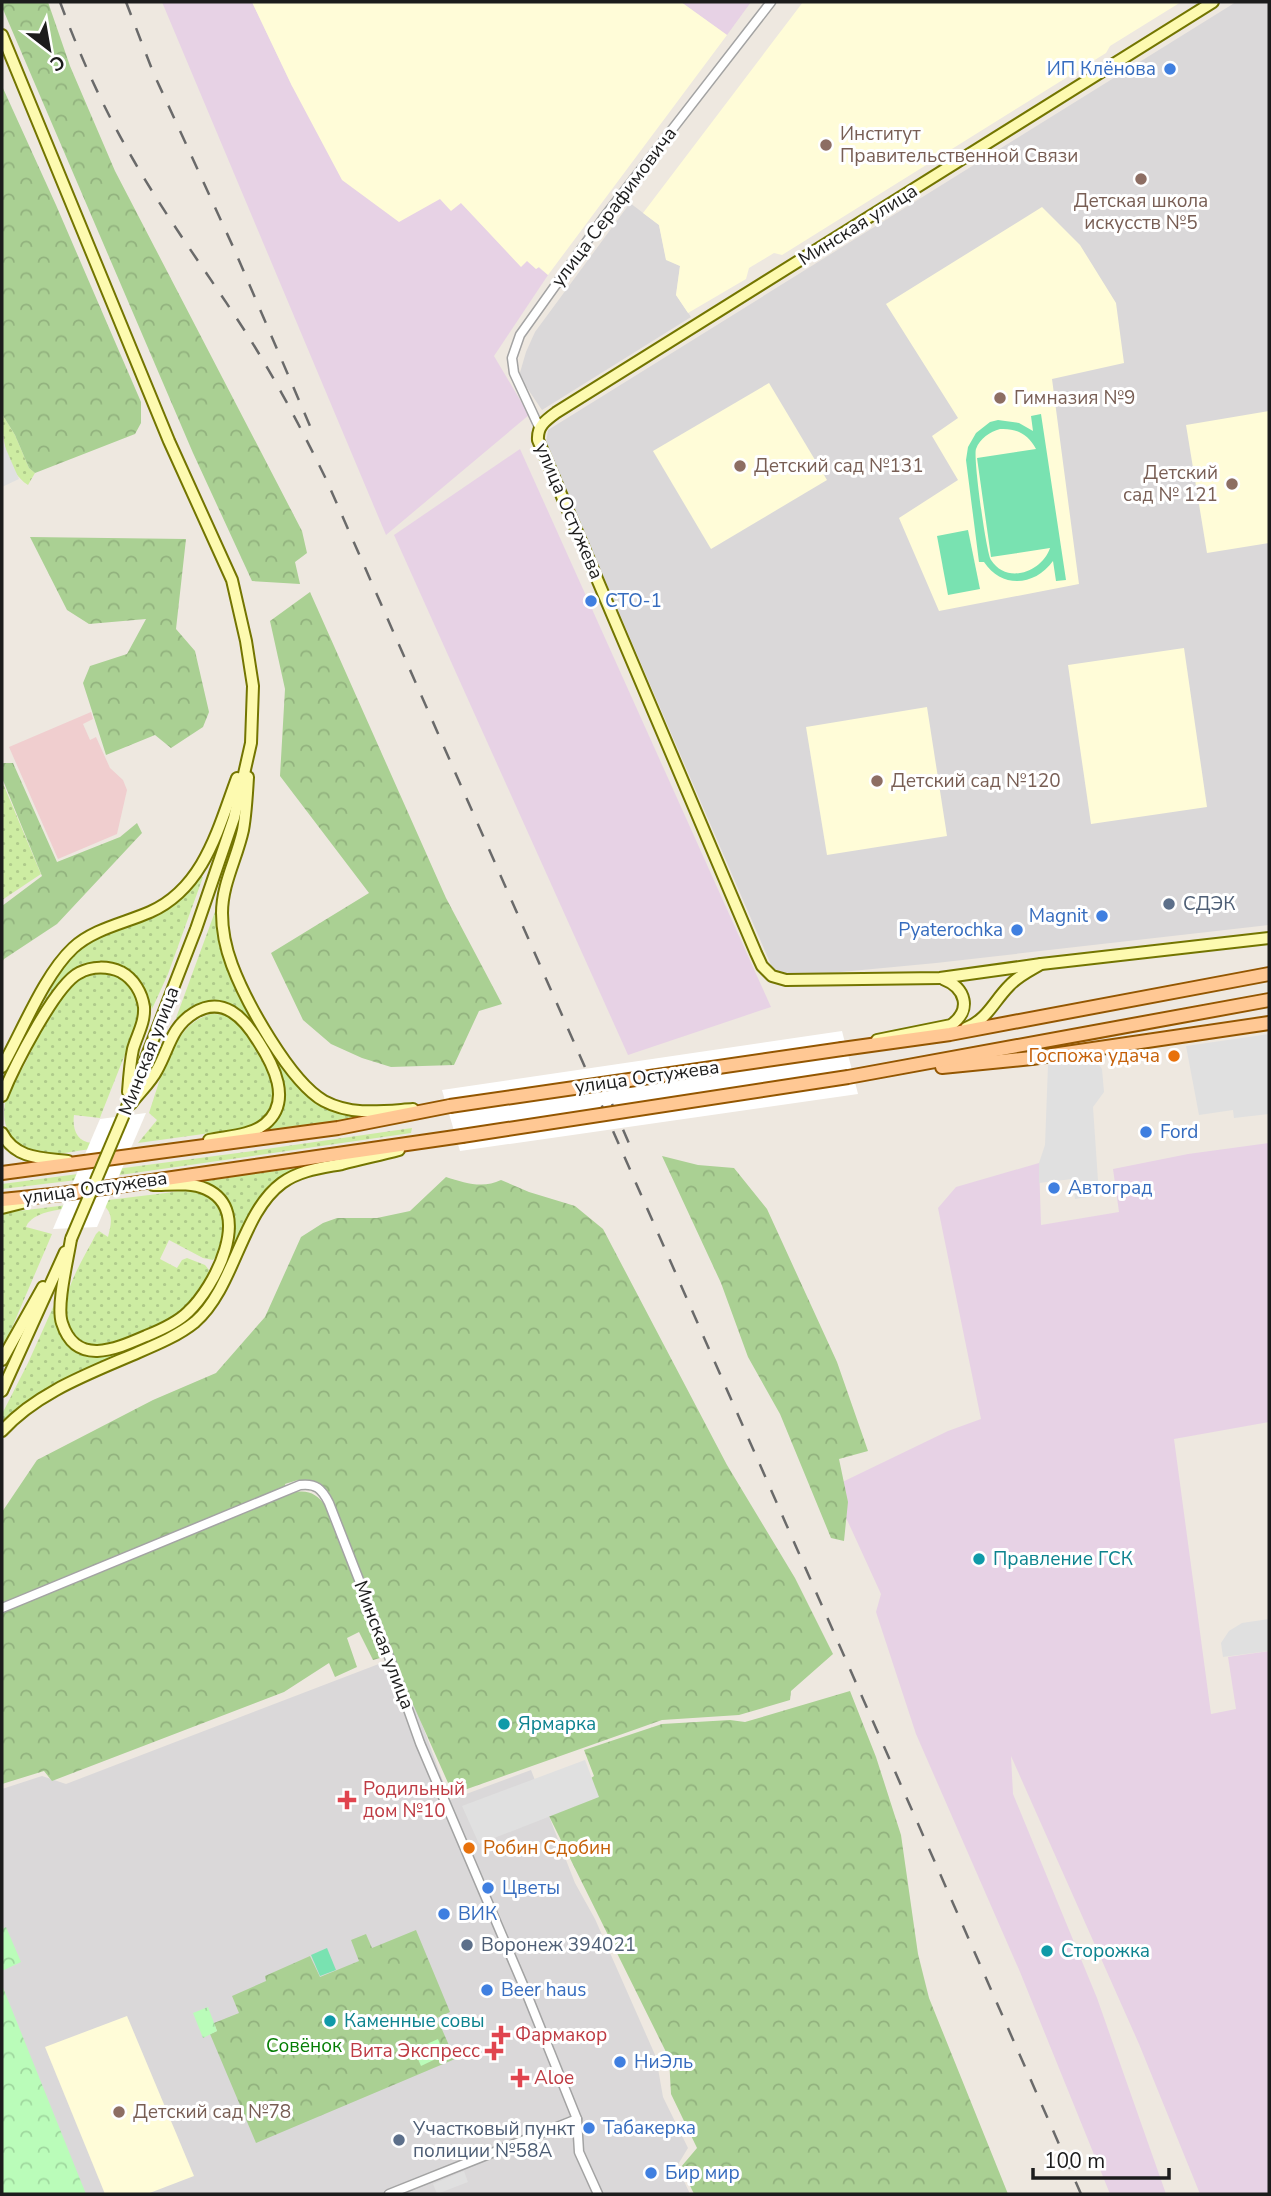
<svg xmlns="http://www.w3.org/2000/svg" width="1271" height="2196" viewBox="0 0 1271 2196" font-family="'Nunito Sans',sans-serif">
	<defs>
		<pattern id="grass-dots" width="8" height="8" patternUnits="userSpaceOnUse" patternTransform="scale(1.75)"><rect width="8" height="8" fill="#cdeca2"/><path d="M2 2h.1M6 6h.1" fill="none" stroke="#afca8b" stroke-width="1.8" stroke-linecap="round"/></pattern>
		<pattern id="forest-crowns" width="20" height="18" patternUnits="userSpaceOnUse" patternTransform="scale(1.75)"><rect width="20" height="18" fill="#aad093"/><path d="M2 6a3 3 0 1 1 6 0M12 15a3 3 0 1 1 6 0" fill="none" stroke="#92b27e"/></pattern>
		<pattern id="park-crowns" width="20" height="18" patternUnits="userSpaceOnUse" patternTransform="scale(1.75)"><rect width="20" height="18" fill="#bafcb9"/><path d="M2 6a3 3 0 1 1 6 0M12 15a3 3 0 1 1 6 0" fill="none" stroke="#9fd79e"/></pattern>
	</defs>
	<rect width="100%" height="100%" fill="#eee8e0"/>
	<g fill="#dad8d9">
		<polygon points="1236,2 1269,2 1269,925 936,963 788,977 779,975 771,965 546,443 548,430"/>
		<polygon points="630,203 659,225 666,259 680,266 676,295 691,317 542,410 519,376 526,352 535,332"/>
		<polygon points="397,1657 450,1800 531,1770 575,1883 595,1919 656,2057 663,2097 688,2148 677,2166 690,2194 2,2194 2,1789 42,1776 66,1784"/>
	</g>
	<polygon fill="#f0cecf" points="91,712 93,719 83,724 90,740 96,737 110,768 123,780 127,790 117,834 58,859 9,747"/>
	<g fill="#e7d2e5">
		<polygon points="162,2 252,2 292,86 440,199 461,203 521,266 527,260 536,269 538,267 548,275 494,356 529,415 386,535"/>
		<polygon points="681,2 751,2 727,35"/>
		<polygon points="520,449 771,1007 628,1055 394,535"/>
		<polygon points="1269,1143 1269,1422 1174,1439 1211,1714 1236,1709 1228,1657 1269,1651 1269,2194 1200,2194 1139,2044 1011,1756 1013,1794 1097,1998 1166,2194 1110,2194 1020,1972 916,1734 876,1612 881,1594 832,1487 948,1431 981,1419 938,1208 956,1187 1039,1163 1041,1225 1119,1212 1113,1169 1188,1154"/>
	</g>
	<g fill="#fffcd8">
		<polygon points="252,2 681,2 727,35 548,275 539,267 536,269 527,261 521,267 461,203 451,211 440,199 399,222 342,180 292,86"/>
		<polygon points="803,2 1181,2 1110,46 1106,53 782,255 774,253 749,268 746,279 688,313 676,295 680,266 666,260 659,225 643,213"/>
		<polygon points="1042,207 1080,245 1116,303 1124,363 1052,379 1079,584 939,611 899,518 958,480 932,436 958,418 886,304"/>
		<polygon points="769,383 827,480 711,549 653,451"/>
		<polygon points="1269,411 1269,543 1207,553 1186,425"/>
		<polygon points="1184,648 1207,807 1091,824 1068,665"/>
		<polygon points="927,707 947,836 827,855 806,727"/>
		<polygon points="127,2016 194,2176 147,2194 105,2194 45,2047"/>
	</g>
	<g fill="url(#grass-dots)">
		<path d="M2 414 15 435 29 468 35 473 28 485C6 471 2 437 2 414Z"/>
		<polygon points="2,781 41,874 2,900"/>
		<polygon points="201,877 203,877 168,974 152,1009 139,981 122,967 103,961 81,964 67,974 54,989 2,1083 2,1078 58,976 76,951 95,940 169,907 190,890"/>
		<path d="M216 909 218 910 219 937 296 1084C316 1105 339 1116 368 1117L263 1131C272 1122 282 1112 285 1100 289 1082 276 1064 267 1049 245 1012 220 981 178 1019L176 1018Z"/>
		<path d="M108 972C131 981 139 995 139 1019L101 1115 100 1118 74 1115C72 1129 77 1142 92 1143L91 1149C75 1151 58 1155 43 1154 16 1151 0 1130 5 1103 9 1088 20 1074 27 1060 36 1040 54 1000 69 986 81 975 93 973 108 972Z"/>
		<path d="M211 1014C237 1013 247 1033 259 1052 276 1081 286 1112 247 1128L138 1143 157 1120 149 1113C161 1079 172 1024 211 1014Z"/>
		<polygon points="412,1128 411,1133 127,1174 2,1189 2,1184 253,1151"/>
		<path d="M305 1167 280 1180 200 1313 178 1329 87 1371 2 1426V1414L28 1363 54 1305C58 1318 57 1331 67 1343 74 1351 85 1357 95 1357 118 1357 186 1326 201 1308 222 1282 256 1207 212 1185 208 1183 201 1182 197 1181Z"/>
		<path d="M182 1191C192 1192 201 1191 210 1197 230 1211 227 1243 213 1260L203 1258 169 1240 160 1259 177 1268 182 1260 187 1258 205 1265 209 1270C201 1321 59 1388 65 1308 67 1283 85 1256 96 1234L99 1231 108 1237C111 1225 114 1214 104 1206 83 1208 34 1206 26 1227L52 1234 2 1351V1213Z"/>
	</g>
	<g fill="url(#forest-crowns)">
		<polygon points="2,2 48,2 70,66 115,171 302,531 307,553 295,562 300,584 252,581 193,453 2,7"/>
		<polygon points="2,86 56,205 141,402 141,423 135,434 35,473 29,468 15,435 2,414"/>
		<polygon points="30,537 186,539 176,629 195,651 209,712 203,727 171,748 155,735 106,755 83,683 90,666 127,654 146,619 89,624 67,610"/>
		<polygon points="310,592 446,898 502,1004 479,1011 454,1065 391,1067 362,1058 331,1044 303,1020 271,953 369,893 280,776 285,689 270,621"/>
		<polygon points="2,763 13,763 57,862 120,837 137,823 142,833 57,924 4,959 2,962 2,906 42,876 2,778"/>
		<polygon points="662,1156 698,1165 734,1168 767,1209 837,1362 868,1451 839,1459 848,1502 844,1541 831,1538 780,1414 748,1357 721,1283"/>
		<path d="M446 1177C465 1183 483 1189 501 1180L529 1192 575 1206 603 1229 727 1465 795 1578 833 1654 791 1691 790 1700 739 1715 662 1720 453 1794 391 1655 330 1499 321 1484 298 1480 285 1484 289 1493C308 1489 315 1492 327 1507L387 1656 373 1660 359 1632 347 1638 357 1667 335 1677 329 1663 284 1692 52 1781 44 1771 2 1784V1512L37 1460 153 1400 216 1373 265 1317 301 1237 323 1223 337 1218H377L410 1211Z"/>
		<polygon points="850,1691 876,1757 901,1835 918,1954 929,1998 1008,2194 694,2194 681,2167 697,2148 671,2094 669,2058 549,1816 552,1805 594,1776 584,1750 662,1724 730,1720 745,1722"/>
		<polygon points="416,1930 450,2012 437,2018 455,2059 256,2143 210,2034 217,2031 214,2023 239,2013 232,1996 266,1981 265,1976 310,1956 320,1977 359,1961 351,1940 366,1934 372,1948"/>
	</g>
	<g fill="url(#park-crowns)">
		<polygon points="6,1927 21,1962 2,1971 2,1929"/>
		<polygon points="2,1985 86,2194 2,2194"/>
		<polygon points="208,2007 217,2031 203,2038 193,2013"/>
		<polygon points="438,2039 444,2055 421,2066 414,2050"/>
	</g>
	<g fill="#79e2b1" fill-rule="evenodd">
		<path d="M1041 414 1066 580 1056 581 1053 561C1035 586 1002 589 984 562H979L966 460 968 447 976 433 990 422 998 420 1019 423 1033 431 1031 416ZM1000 429C1016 428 1028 434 1036 449L977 458 991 557 1050 548C1042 572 1007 585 991 560 986 552 973 457 976 449 980 438 990 432 1000 429Z"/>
		<polygon points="968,530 980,589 948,595 937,536"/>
		<polygon points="327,1948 336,1970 320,1976 311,1955"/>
	</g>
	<g fill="#e0e0e0">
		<polygon points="2,440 19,479 2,487"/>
		<polygon points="1269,1034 1269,1114 1234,1118 1233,1110 1199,1115 1186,1046"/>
		<polygon points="1095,1059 1102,1069 1104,1092 1093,1107 1099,1195 1075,1199 1072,1179 1039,1183 1039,1163 1045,1145 1048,1065"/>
		<polygon points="1269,1619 1269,1651 1223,1657 1221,1643 1229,1631 1242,1623"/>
		<polygon points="585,1760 599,1797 479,1844 462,1806"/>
		<polygon points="464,2171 468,2182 437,2194 433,2184"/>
	</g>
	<g fill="#fff">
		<polygon points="842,1031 858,1094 460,1151 442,1090"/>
		<polygon points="146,1113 97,1227 53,1229 100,1119"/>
	</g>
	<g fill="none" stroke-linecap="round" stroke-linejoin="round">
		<g stroke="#a3a3a3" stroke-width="11">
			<g id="street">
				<polyline points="539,427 514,373 512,358 520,335 605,216 771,2"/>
				<path d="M2 1608 300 1485C316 1483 322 1489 329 1503L393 1667 420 1743 524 1987 577 2119 579 2152 598 2194"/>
				<polyline points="389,2194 577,2119"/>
			</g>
		</g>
		<g stroke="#737500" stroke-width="14">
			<g id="secondary">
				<polyline points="2,35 169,441 232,580 246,641 253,686 251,743 234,818 196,929 125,1112"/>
				<path d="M248 777C247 795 246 813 243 830 237 858 222 884 222 913 222 931 226 949 232 965 246 1002 290 1082 324 1101 352 1116 383 1111 413 1109"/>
				<path d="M1041 964 940 978 786 980 772 976 762 966 756 953 538 440C537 426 546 420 557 412L1213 2"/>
				<path d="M966 1028C987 1020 994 1001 1009 986 1018 976 1029 971 1041 964L1269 938"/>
				<path d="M877 1040 951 1025C972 1010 966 988 943 979"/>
				<path d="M2 1067C22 1032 44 975 73 948 93 929 125 923 150 912 204 888 218 829 237 778"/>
				<path d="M2 1096C13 1069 55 985 79 973 92 966 108 966 121 972 134 979 142 993 144 1007 145 1023 137 1035 133 1049 130 1063 129 1078 128 1092"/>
				<path d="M131 1104C139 1093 151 1082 157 1070 169 1049 171 1027 194 1013 223 995 244 1018 258 1041 273 1064 293 1101 265 1124 250 1136 227 1136 209 1140"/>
				<path d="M2 1133C15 1159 42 1158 68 1161"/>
				<polyline points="2,1208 26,1202"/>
				<path d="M71 1239C68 1259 56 1306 62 1323 76 1367 116 1349 146 1336 161 1330 177 1323 188 1312 214 1288 255 1211 206 1189 190 1182 170 1185 153 1185"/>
				<polyline points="2,1360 43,1287"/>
				<polyline points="2,1391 65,1252"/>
				<path d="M2 1431C37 1392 91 1373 139 1352 158 1344 179 1335 195 1322 235 1287 241 1213 282 1183 300 1170 321 1168 342 1164 361 1159 380 1155 399 1150"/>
			</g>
		</g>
		<g stroke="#935600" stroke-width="16">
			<g id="primary">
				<polyline points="842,1049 950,1034 1269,974"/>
				<polyline points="942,1067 1032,1058 1269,1023"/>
				<polyline points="848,1077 1269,1000"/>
				<polyline points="2,1173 338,1128 450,1106"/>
				<polyline points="2,1200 62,1194 462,1136"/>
			</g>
		</g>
		<use href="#street" stroke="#fff" stroke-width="8"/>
		<use href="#secondary" stroke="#fdfab0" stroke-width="10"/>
		<use href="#primary" stroke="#ffc894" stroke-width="12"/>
		<g stroke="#6a6a6a" stroke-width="2.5" stroke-dasharray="14 14" stroke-linecap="butt">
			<path d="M60 2C80 56 104 110 134 161 169 222 212 279 250 339 278 384 303 432 326 479L1081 2194"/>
			<polyline points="126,2 153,72 235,251 313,433"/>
			<polyline points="612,1104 634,1155"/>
		</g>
		<g stroke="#737500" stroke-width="14" stroke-linecap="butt">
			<polyline id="secondary-bridge" points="71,1239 125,1112"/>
		</g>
		<g stroke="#935600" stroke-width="16" stroke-linecap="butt">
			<g id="primary-bridge">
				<polyline points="450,1106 842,1049"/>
				<polyline points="462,1136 848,1077"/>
			</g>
		</g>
		<use href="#secondary-bridge" stroke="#fdfab0" stroke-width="10"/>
		<use href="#primary-bridge" stroke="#ffc894" stroke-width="12"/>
	</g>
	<g fill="#3f7fe0" stroke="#fff" stroke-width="2.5">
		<circle cx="1170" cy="69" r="7"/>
		<circle cx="591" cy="601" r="7"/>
		<circle cx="1102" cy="916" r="7"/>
		<circle cx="1017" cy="930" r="7"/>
		<circle cx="1146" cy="1132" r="7"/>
		<circle cx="1054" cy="1188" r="7"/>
		<circle cx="488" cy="1888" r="7"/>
		<circle cx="444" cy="1914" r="7"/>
		<circle cx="487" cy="1990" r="7"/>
		<circle cx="620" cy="2062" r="7"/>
		<circle cx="589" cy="2128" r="7"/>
		<circle cx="651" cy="2173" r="7"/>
	</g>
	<g fill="#8d6e63" stroke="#fff" stroke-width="2.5">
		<circle cx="826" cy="145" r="7"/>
		<circle cx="1141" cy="179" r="7"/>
		<circle cx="1000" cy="398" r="7"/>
		<circle cx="740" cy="466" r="7"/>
		<circle cx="1232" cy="484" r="7"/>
		<circle cx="877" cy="781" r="7"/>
		<circle cx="119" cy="2112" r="7"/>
	</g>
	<g fill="#5c6f8a" stroke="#fff" stroke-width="2.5">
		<circle cx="1169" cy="904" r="7"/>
		<circle cx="467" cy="1945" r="7"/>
		<circle cx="399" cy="2140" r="7"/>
	</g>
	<g fill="#e8710a" stroke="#fff" stroke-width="2.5">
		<circle cx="1174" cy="1056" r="7"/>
		<circle cx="469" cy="1848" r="7"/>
	</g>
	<g fill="#0f9aa8" stroke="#fff" stroke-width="2.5">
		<circle cx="979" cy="1559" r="7"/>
		<circle cx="504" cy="1724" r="7"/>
		<circle cx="1047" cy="1951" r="7"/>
		<circle cx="330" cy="2021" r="7"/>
	</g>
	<g fill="#e0444e" stroke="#fff" stroke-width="2.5">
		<path d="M343.5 1789.5h7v7h7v7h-7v7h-7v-7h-7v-7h7z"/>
		<path d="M497.5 2024.5h7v7h7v7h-7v7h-7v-7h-7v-7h7z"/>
		<path d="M490.5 2040.5h7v7h7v7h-7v7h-7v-7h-7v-7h7z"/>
		<path d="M516.5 2067.5h7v7h7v7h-7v7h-7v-7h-7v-7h7z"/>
	</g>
	<g text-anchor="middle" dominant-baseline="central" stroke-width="6" stroke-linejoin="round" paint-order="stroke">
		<g font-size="19" fill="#366cbe" stroke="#fff" text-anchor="start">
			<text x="1156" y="69" text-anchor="end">ИП Клёнова</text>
			<text x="605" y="601">СТО-1</text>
			<text x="1088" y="916" text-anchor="end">Magnit</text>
			<text x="1003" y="930" text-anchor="end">Pyaterochka</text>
			<text x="1160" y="1132">Ford</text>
			<text x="1068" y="1188">Автоград</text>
			<text x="502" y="1888">Цветы</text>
			<text x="458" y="1914">ВИК</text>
			<text x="501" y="1990">Beer haus</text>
			<text x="634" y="2062">НиЭль</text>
			<text x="603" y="2128">Табакерка</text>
			<text x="665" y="2173">Бир мир</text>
		</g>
		<g font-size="19" fill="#785e54" stroke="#fff" text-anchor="start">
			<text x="840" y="134">Институт<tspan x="840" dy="22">Правительственной Связи</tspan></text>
			<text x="1141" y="201" text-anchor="middle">Детская школа<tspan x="1141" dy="22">искусств №5</tspan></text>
			<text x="1014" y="398">Гимназия №9</text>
			<text x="754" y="466">Детский сад №131</text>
			<text x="1218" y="473" text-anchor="end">Детский<tspan x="1218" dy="22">сад № 121</tspan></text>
			<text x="891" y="781">Детский сад №120</text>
			<text x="133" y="2112">Детский сад №78</text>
		</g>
		<g font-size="19" fill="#1c1c1c" stroke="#fff">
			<text transform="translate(614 207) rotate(-53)">улица Серафимовича</text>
			<text transform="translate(858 225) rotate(-32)">Минская улица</text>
			<text transform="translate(569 511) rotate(67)">улица Остужева</text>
			<text transform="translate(149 1051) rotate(-69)">Минская улица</text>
			<text transform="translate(647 1077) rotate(-8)">улица Остужева</text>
			<text transform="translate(95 1188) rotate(-8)">улица Остужева</text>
			<text transform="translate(384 1645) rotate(69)">Минская улица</text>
		</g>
		<g font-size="19" fill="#4e5e75" stroke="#fff" text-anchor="start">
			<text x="1183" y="904">СДЭК</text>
			<text x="481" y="1945">Воронеж 394021</text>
			<text x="413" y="2129">Участковый пункт<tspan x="413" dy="22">полиции №58А</tspan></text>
		</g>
		<g font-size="19" fill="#c56008" stroke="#fff" text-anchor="end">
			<text x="1160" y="1056">Госпожа удача</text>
			<text x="483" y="1848" text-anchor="start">Робин Сдобин</text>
		</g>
		<g font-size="19" fill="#0d838f" stroke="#fff" text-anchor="start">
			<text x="993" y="1559">Правление ГСК</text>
			<text x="518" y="1724">Ярмарка</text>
			<text x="1061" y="1951">Сторожка</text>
			<text x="344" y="2021">Каменные совы</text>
		</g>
		<g font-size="19" fill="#be3a42" stroke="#fff" text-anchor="start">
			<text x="363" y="1789">Родильный<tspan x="363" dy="22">дом №10</tspan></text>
			<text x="515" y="2035">Фармакор</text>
			<text x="480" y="2051" text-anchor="end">Вита Экспресс</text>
			<text x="534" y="2078">Aloe</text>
		</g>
		<g font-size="19" fill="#067e05" stroke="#fff">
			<text x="304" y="2046">Совёнок</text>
		</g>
	</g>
	<rect width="1271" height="2196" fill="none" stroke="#1c1c1c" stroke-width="7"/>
	<g transform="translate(49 49) rotate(149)" stroke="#ffffff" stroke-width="5" paint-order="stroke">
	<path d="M0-5L12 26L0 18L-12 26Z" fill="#1c1c1c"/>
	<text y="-10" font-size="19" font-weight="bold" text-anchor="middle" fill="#1c1c1c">С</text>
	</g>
	<path d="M1033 2168v10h136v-10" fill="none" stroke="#1c1c1c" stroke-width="3.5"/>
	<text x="1044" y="2168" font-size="21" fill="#1c1c1c" stroke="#ffffff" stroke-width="5" paint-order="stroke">100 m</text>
</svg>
